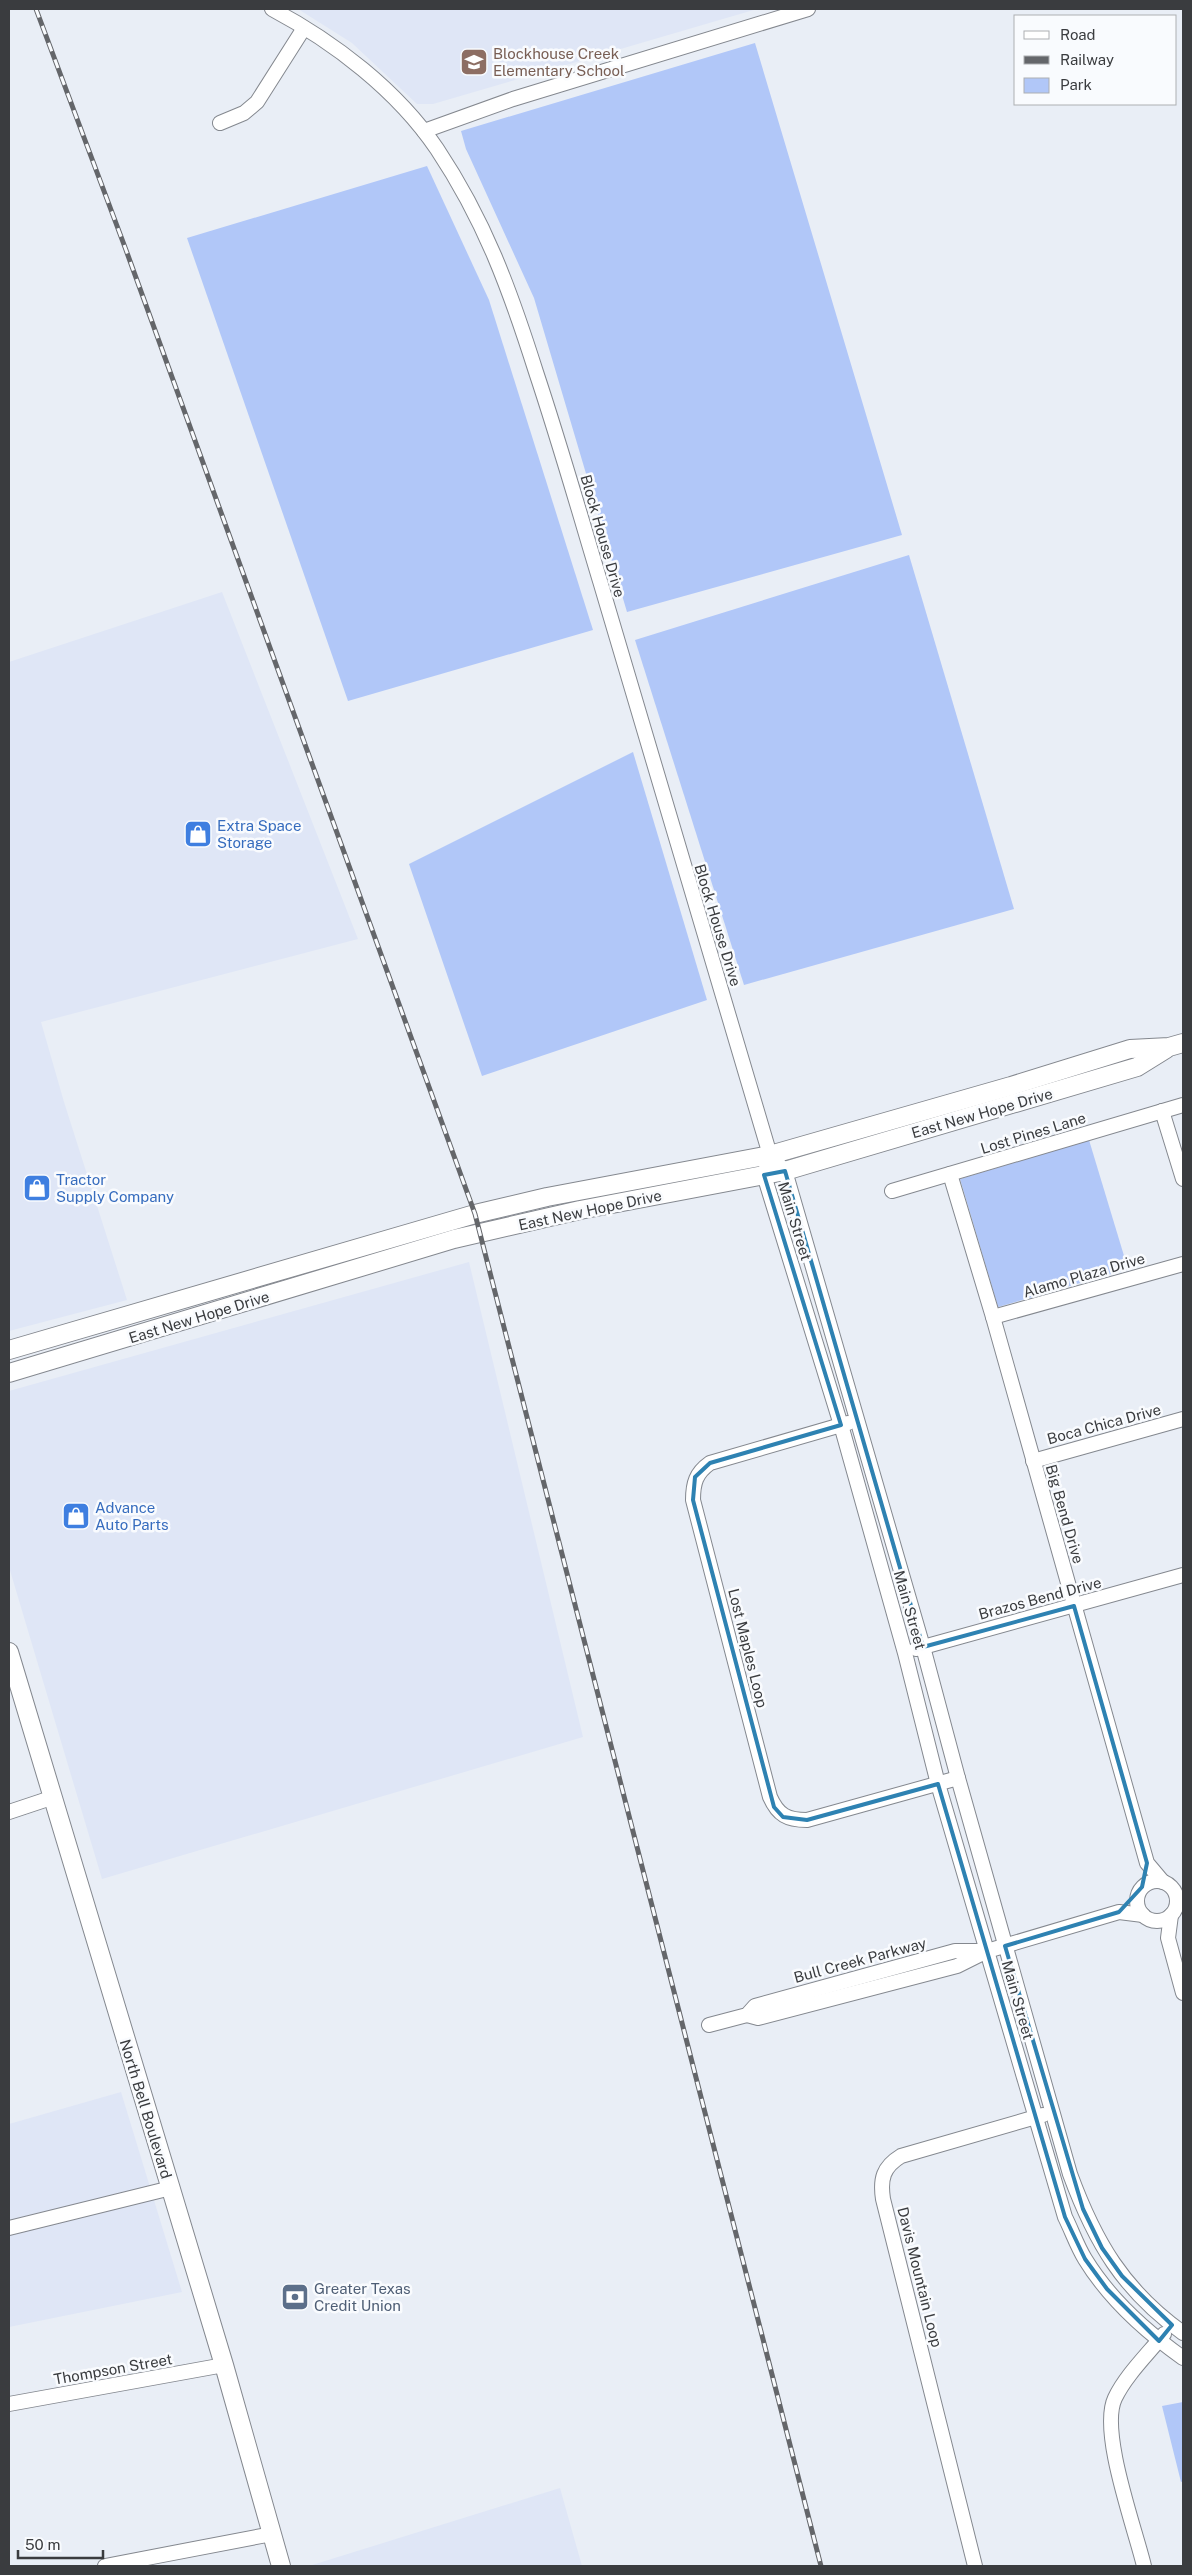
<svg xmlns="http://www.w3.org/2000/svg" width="1192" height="2575" viewBox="0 0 1192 2575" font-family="'Public Sans',sans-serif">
	<rect width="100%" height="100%" fill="#e9eef6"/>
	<g fill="#dfe6f6">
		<polygon points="298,9 757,9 433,104 417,104 352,43"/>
		<polygon points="222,592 358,939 41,1022 64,1102 127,1300 9,1331 9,662"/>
		<polygon points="469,1262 583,1737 102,1879 9,1567 9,1391"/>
		<polygon points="121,2092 182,2292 9,2327 9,2124"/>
		<polygon points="560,2488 582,2566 309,2566"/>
	</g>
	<g fill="#b1c7f8">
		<polygon points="755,43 902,535 627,612 534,298 466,149 461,131"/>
		<polygon points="427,166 489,300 593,630 348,701 187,238"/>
		<polygon points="909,555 1014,909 744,985 635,640"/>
		<polygon points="633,752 707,1000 482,1076 409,864"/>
		<polygon points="1089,1140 1128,1269 998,1307 960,1179"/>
		<polygon points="1183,2402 1183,2481 1181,2482 1162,2406"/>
	</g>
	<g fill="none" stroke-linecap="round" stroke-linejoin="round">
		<g stroke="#84888f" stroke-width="16">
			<g id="minor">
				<path d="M272 9C334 42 397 90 437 149 485 221 510 290 536 372 559 441 579 511 600 581 656 772 714 964 770 1155L785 1171 923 1647 958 1778 1070 2174C1095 2242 1123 2290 1183 2333"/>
				<polyline points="220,123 244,113 257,102 304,28"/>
				<polyline points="424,131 513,99 808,9"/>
				<polyline points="1162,1111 1183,1179"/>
				<path d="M767 1165 764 1175 841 1425 905 1653 938 1784 1065 2217C1072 2231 1077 2246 1085 2259 1110 2300 1145 2331 1183 2358"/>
				<polyline points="950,1174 993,1317 1147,1863 1163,1882"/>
				<polyline points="892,1191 1183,1105"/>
				<polyline points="993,1317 1183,1264"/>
				<path d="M848 1423 710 1463C696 1473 693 1483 693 1500L770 1797C778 1815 787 1820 807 1820L958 1778"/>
				<polyline points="1033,1461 1183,1419"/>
				<polyline points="916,1649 1183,1575"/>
				<polyline points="9,1812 54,1797"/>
				<circle cx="1157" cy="1901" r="20"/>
				<polyline points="1171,1915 1168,1938 1183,1993"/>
				<polyline points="747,2015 758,2018 957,1966 987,1951 1119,1912 1143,1915"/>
				<polyline points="709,2025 747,2015 755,2006 955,1951 983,1951"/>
				<polyline points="9,2228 171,2188"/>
				<polyline points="9,2404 224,2365"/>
				<polyline points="105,2566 272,2534"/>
				<path d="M975 2566 883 2199C880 2179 883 2167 901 2156L1043 2115"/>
				<path d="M1144 2566C1135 2528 1099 2431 1115 2398 1126 2375 1148 2354 1164 2334"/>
			</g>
		</g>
		<g stroke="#84888f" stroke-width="20">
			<g id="major">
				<polyline points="9,1350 475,1214 547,1197 770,1155 1011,1086 1130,1049 1169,1047 1183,1043"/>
				<polyline points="9,1373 454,1239 580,1210 785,1171 1137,1067 1166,1049"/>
				<polyline points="9,1652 224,2365 281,2566"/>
			</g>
		</g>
		<use href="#minor" stroke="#fff" stroke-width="14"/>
		<use href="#major" stroke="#fff" stroke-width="18"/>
		<g stroke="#64666a" stroke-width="5">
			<polyline id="rail" points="36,9 126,250 475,1214 821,2566"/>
		</g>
		<use href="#rail" stroke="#f9fbfe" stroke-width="3" stroke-dasharray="9" stroke-linecap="butt"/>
	</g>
	<path fill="none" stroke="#2e82b2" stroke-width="4" stroke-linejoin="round" d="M785 1171 923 1647 1074 1606 1147 1863 1142 1887 1119 1912 1005 1946 1083 2209 1102 2248 1122 2276 1172 2325 1159 2341 1107 2289 1085 2259 1065 2217 938 1784 807 1820 783 1817 774 1807 693 1500 695 1477 710 1463 841 1425 764 1175Z"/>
	<defs>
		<g id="school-square" transform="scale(1.4375)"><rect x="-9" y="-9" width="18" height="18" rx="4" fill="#8d6e63" stroke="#f9fbfe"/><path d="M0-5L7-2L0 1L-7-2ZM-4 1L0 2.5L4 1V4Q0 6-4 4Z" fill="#fff"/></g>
		<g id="shop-square" transform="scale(1.4375)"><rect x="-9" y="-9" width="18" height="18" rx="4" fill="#3f7fe0" stroke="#f9fbfe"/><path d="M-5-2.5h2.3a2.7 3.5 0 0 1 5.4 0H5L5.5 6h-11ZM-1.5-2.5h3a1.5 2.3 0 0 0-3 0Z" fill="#fff"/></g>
		<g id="bank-square" transform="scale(1.4375)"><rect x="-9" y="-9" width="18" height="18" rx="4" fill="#5c6f8a" stroke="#f9fbfe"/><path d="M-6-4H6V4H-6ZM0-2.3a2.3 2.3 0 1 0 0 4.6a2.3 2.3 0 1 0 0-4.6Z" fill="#fff"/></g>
	</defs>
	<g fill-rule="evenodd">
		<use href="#school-square" x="474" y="62"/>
		<use href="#shop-square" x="198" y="834"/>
		<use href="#shop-square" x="37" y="1188"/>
		<use href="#shop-square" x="76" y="1516"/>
		<use href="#bank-square" x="295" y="2297"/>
	</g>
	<g text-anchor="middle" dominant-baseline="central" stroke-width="5" stroke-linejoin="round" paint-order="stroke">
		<g font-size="15" fill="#785e54" stroke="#f9fbfe" text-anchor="start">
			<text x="493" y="53">Blockhouse Creek<tspan x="493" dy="17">Elementary School</tspan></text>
		</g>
		<g font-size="15" fill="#3a3c3f" stroke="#f9fbfe">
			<text transform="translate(603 536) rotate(74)">Block House Drive</text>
			<text transform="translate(718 925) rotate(73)">Block House Drive</text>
			<text transform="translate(982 1113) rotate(-16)">East New Hope Drive</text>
			<text transform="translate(1033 1133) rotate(-17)">Lost Pines Lane</text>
			<text transform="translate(590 1210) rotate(-12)">East New Hope Drive</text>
			<text transform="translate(795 1221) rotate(73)">Main Street</text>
			<text transform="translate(1084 1275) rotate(-16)">Alamo Plaza Drive</text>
			<text transform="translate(199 1317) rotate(-17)">East New Hope Drive</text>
			<text transform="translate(1104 1424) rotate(-15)">Boca Chica Drive</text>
			<text transform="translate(1065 1514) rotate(74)">Big Bend Drive</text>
			<text transform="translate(1040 1598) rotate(-15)">Brazos Bend Drive</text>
			<text transform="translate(910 1610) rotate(74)">Main Street</text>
			<text transform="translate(748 1648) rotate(76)">Lost Maples Loop</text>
			<text transform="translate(860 1960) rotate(-15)">Bull Creek Parkway</text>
			<text transform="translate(1018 2000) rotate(74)">Main Street</text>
			<text transform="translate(146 2109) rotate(73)">North Bell Boulevard</text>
			<text transform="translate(920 2277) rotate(76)">Davis Mountain Loop</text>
			<text transform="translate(113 2369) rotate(-10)">Thompson Street</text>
		</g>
		<g font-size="15" fill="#366cbe" stroke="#f9fbfe" text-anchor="start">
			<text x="217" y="825">Extra Space<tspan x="217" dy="17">Storage</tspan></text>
			<text x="56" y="1179">Tractor<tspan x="56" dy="17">Supply Company</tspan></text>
			<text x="95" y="1507">Advance<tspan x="95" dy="17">Auto Parts</tspan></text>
		</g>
		<g font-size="15" fill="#4e5e75" stroke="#f9fbfe" text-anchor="start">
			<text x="314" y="2288">Greater Texas<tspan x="314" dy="17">Credit Union</tspan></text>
		</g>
	</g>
	<rect width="1192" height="2575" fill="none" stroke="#3a3c3f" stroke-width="20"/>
	<rect x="1014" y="15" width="162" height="90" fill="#f9fbfe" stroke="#adafb2"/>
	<rect x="1024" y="31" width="25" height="8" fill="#ffffff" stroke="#adafb2"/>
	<text x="1060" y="40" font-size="15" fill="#3a3c3f">Road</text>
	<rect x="1024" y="56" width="25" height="8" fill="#64666a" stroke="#adafb2"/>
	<text x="1060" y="65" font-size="15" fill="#3a3c3f">Railway</text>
	<rect x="1024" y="78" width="25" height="15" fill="#b1c7f8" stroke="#adafb2"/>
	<text x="1060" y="90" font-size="15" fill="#3a3c3f">Park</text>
	<path d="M18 2550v8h85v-8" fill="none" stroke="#3a3c3f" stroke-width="2.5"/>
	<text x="25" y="2550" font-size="15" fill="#3a3c3f" stroke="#f9fbfe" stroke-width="4" paint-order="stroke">50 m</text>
</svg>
